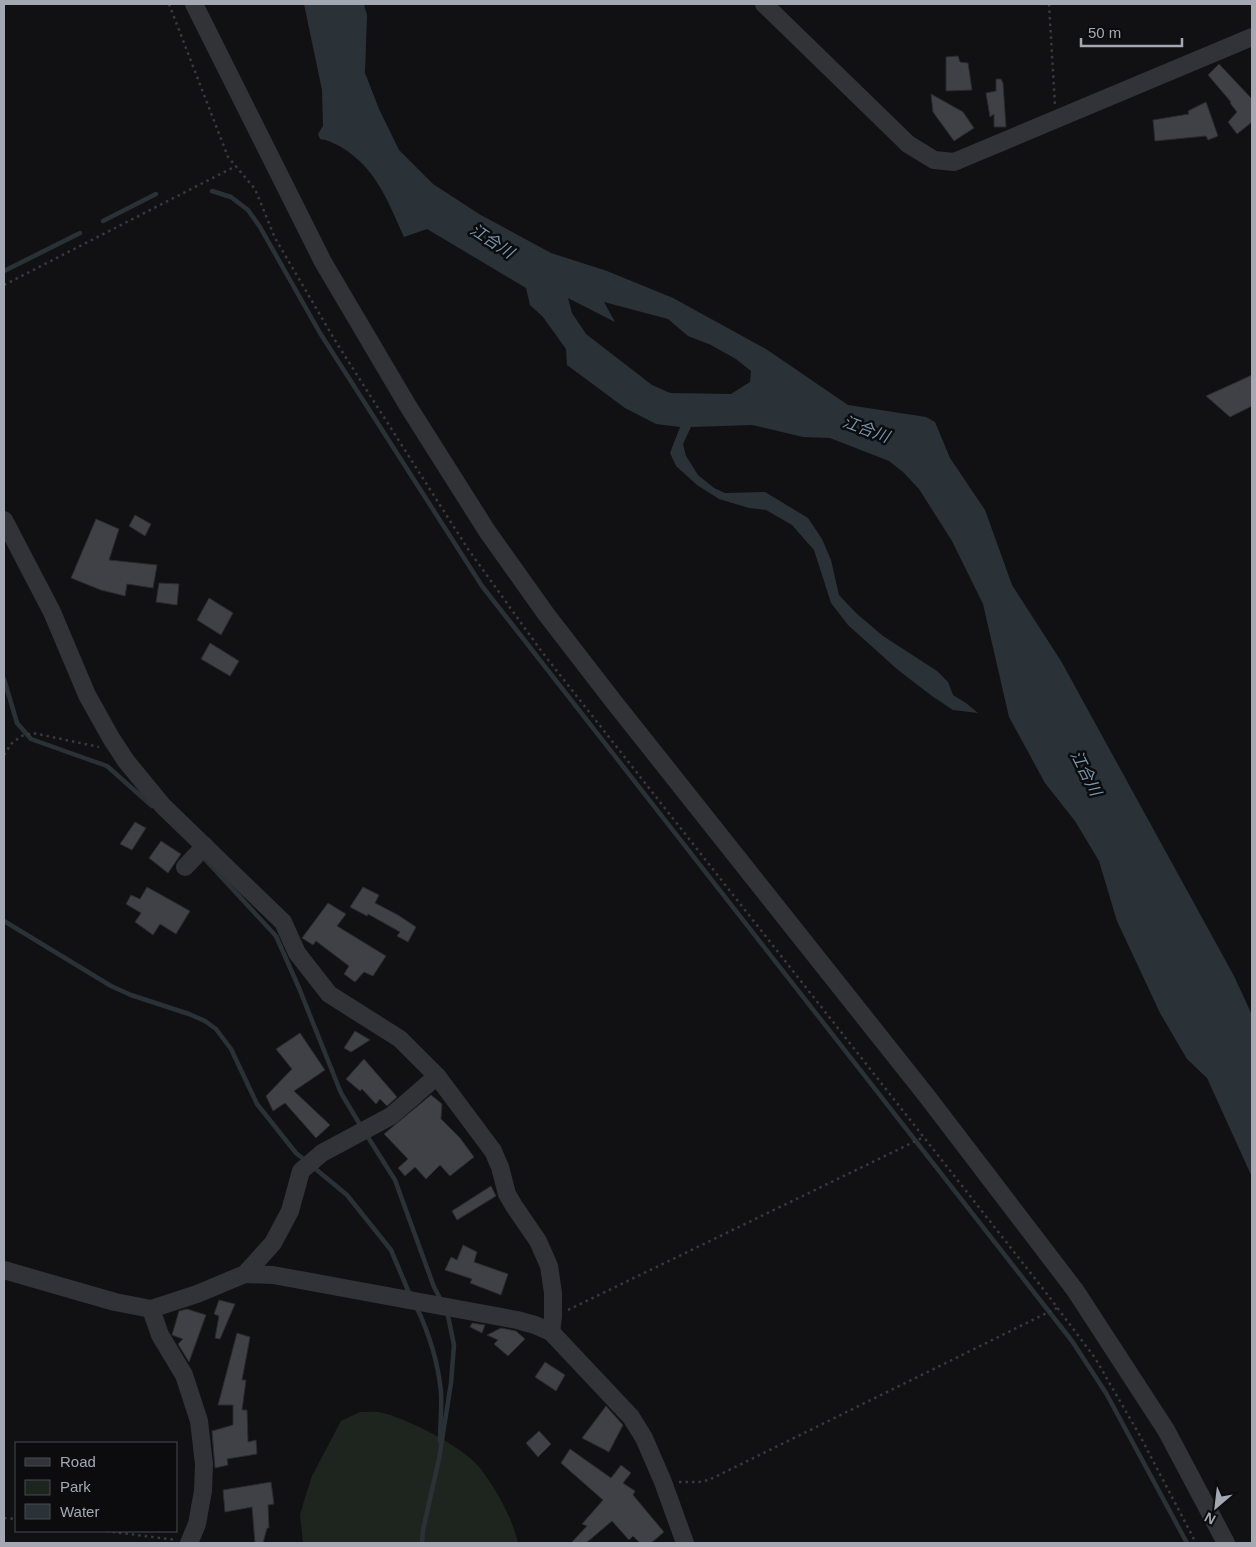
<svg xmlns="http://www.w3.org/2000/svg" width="1256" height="1547" viewBox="0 0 1256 1547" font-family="Arial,'Noto Sans JP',sans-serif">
	<rect width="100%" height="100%" fill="#111113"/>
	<path fill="#1e251e" d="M360 1412C367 1412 376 1411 383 1413 410 1420 462 1446 480 1468 496 1489 512 1517 518 1543H303L300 1514 312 1476 341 1421Z"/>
	<path fill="#2a3238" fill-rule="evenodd" d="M304 4H364L367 15 365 73 379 109 399 150 433 184 479 214 551 253 607 271 673 298 766 349 848 405 926 417 935 422 950 458 985 510 1012 585 1061 661 1234 976 1252 1015V1177L1207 1078 1187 1059 1160 1013 1117 921 1099 861 1075 821 1045 783 1009 717 983 604 952 541 919 489 903 472 889 461 830 438 803 437 752 425 691 427 683 444 686 456 698 475 714 488 725 493 765 492 808 518 822 539 831 560 839 595 856 613 883 636 937 671 948 682 953 695 966 703 978 713 953 710 932 696 898 670 848 625 831 603 814 550 792 525 766 510 749 508 719 499 697 485 676 466 670 453 680 427 656 424 625 408 567 365 566 349 543 317 530 305 526 288 427 229 404 237C388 201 376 168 341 147 334 143 328 140 320 139L318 134 323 126 322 90ZM568 298 615 322 604 302 668 319 688 336 711 345 736 359 751 371 750 382 731 394 670 393 652 385 586 334 572 313Z"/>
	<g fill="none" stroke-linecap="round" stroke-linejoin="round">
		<g stroke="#2a3238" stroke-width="4.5">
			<polyline points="212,191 231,197 248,210 260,227 320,333 482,586 1072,1341 1106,1393 1187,1543"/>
			<polyline points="103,221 156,194"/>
			<polyline points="4,271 80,233"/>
			<polyline points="4,679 17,723 31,739 107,766 152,806"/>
			<polyline points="202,856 276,936 299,988 341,1093 362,1128"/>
			<polyline points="4,921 111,986 131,995 189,1014 205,1021 216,1029 231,1049 257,1104 296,1153 306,1161"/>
			<polyline points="366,1134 395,1180 434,1287 442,1302"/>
			<polyline points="312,1166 347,1195 391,1250 410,1295"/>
			<path d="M416 1306C429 1333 438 1362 441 1392 442 1408 440 1426 440 1442"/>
			<polyline points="422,1543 423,1530 439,1459 451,1383 454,1345 447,1311"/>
		</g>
	</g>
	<g fill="#404146" stroke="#2b2b2f">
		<polygon points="958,56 960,62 968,63 972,90 946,91 946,57"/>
		<polygon points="1219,64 1252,99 1252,122 1237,134 1228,122 1237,112 1230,103 1231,102 1208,75"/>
		<polygon points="996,79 1001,79 1003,83 1006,127 994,127 994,114 990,117 986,93 996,91"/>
		<polygon points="931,94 963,112 974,128 954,141 933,112"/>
		<polygon points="1206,102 1218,136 1208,140 1206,136 1155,141 1153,120 1189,114 1188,111"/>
		<polygon points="1252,375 1252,406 1230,417 1206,396"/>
		<polygon points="135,515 151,524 145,536 129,526"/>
		<polygon points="96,519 119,529 109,560 157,565 153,588 127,584 125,596 101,590 71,578"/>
		<polygon points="159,583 179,584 177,605 156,602"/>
		<polygon points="209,598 233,613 221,635 197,620"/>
		<polygon points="210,643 239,661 230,676 201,659"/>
		<polygon points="135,822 146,828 132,850 120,844"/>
		<polygon points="161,841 181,854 168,873 149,858"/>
		<polygon points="147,887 190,911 176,934 160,924 153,935 135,922 141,913 126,904 131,895 140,899"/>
		<polygon points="363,887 379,895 375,903 398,915 416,927 408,942 397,936 400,932 368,914 367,916 350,907"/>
		<polygon points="328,903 346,914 337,926 386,956 373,976 364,972 355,982 344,974 349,966 316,941 313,945 302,938"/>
		<polygon points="355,1031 370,1040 351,1052 344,1048"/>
		<polygon points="300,1033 325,1070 294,1091 330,1125 316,1138 285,1103 273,1111 266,1096 292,1069 276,1049"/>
		<polygon points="364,1059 397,1097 387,1106 380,1099 376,1104 362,1089 360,1091 346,1079"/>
		<polygon points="431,1095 442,1104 441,1119 460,1138 474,1157 450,1176 440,1165 426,1179 415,1167 405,1176 398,1168 408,1159 384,1134"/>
		<polygon points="491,1186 496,1196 457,1220 452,1211"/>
		<polygon points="463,1245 477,1252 474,1262 508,1274 501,1295 470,1283 472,1279 445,1270 451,1257 457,1260"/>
		<polygon points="219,1300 235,1304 220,1339 215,1338 219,1316 214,1314"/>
		<polygon points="187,1309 206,1315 189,1362 178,1344 183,1339 172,1335 179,1311"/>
		<polygon points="472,1323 485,1325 482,1333 470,1327"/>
		<polygon points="501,1328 516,1331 525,1339 508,1356 494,1344 498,1340 487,1335"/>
		<polygon points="237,1333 250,1337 242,1380 246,1380 242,1410 247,1410 248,1442 256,1440 257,1454 227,1459 228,1465 215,1468 212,1431 233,1425 233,1405 218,1405"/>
		<polygon points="545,1362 565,1375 556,1391 535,1377"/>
		<polygon points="606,1406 623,1425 609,1452 582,1438"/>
		<polygon points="539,1431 551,1444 538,1457 526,1443"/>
		<polygon points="570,1449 611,1478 621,1465 631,1473 623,1483 635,1491 633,1495 664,1532 651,1543 640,1543 633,1536 629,1540 612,1521 586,1543 571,1543 587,1526 582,1524 603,1500 561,1463"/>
		<polygon points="271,1482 274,1504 268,1505 269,1528 267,1528 263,1543 255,1543 252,1507 225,1512 223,1490"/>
	</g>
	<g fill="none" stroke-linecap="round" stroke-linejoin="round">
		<g stroke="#383a3f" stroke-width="2.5" stroke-dasharray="2.5 4" stroke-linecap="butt">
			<polyline points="169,4 228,157 255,189 275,238 336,342 468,549 542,652 1044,1290 1095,1358 1139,1434 1196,1543"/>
			<polyline points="1049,4 1055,105"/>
			<polyline points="4,285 236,166"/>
			<polyline points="4,755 11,744 21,736 33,733 99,747"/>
			<polyline points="568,1310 924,1137"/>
			<polyline points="679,1482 699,1482 709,1480 1057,1308"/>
			<polyline points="4,1518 16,1519"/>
			<polyline points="106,1531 176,1540"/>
		</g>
		<g stroke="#323338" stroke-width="18">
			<polyline points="194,4 323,262 408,406 487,531 546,614 614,702 926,1095 1075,1290 1166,1430 1226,1543"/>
			<polyline points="764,4 908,144 934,160 954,162 1252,37"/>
			<polyline points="4,520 52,612 87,695 111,738 126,761 163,806 283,922 297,953 329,994 400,1039 437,1076 493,1151 500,1167 507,1194 514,1206 538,1241 549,1266 553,1293 553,1317 551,1332"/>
			<polyline points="185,867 205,846"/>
			<polyline points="4,1270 115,1302 151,1309 197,1294 245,1274 273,1275 517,1320 535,1325 551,1332 631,1417 644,1438 663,1482 685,1543"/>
			<polyline points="245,1274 273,1243 290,1211 301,1171 322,1153 391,1116 437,1076"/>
			<polyline points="151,1309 160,1335 184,1375 199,1421 204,1464 203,1491 197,1524 189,1543"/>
		</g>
	</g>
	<g text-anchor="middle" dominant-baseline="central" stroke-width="5" stroke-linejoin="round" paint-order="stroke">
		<g font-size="16" font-style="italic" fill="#7997ae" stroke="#0c0c0e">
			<text transform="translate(492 241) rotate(33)">江合川</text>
			<text transform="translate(866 429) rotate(20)">江合川</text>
			<text transform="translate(1086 773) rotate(63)">江合川</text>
		</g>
	</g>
	<rect width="1256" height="1547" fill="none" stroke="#a3a8b3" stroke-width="10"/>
	<rect x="15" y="1442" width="162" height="90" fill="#0c0c0e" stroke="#484a50"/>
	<rect x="25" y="1458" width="25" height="8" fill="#323338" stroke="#484a50"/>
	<text x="60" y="1467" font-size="15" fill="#a3a8b3">Road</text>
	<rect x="25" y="1480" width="25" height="15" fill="#1e251e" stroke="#484a50"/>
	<text x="60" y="1492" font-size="15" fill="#a3a8b3">Park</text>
	<rect x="25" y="1504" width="25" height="15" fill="#2a3238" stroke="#484a50"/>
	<text x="60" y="1517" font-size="15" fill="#a3a8b3">Water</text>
	<g transform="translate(1216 1507) rotate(208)" stroke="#0c0c0e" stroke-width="4" paint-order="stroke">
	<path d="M0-4L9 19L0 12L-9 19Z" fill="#a3a8b3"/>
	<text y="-8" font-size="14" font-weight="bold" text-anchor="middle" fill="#a3a8b3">N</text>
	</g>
	<path d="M1081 38v8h101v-8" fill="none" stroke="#a3a8b3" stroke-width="2.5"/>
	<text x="1088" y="38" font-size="15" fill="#a3a8b3" stroke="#0c0c0e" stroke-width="4" paint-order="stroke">50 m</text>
</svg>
